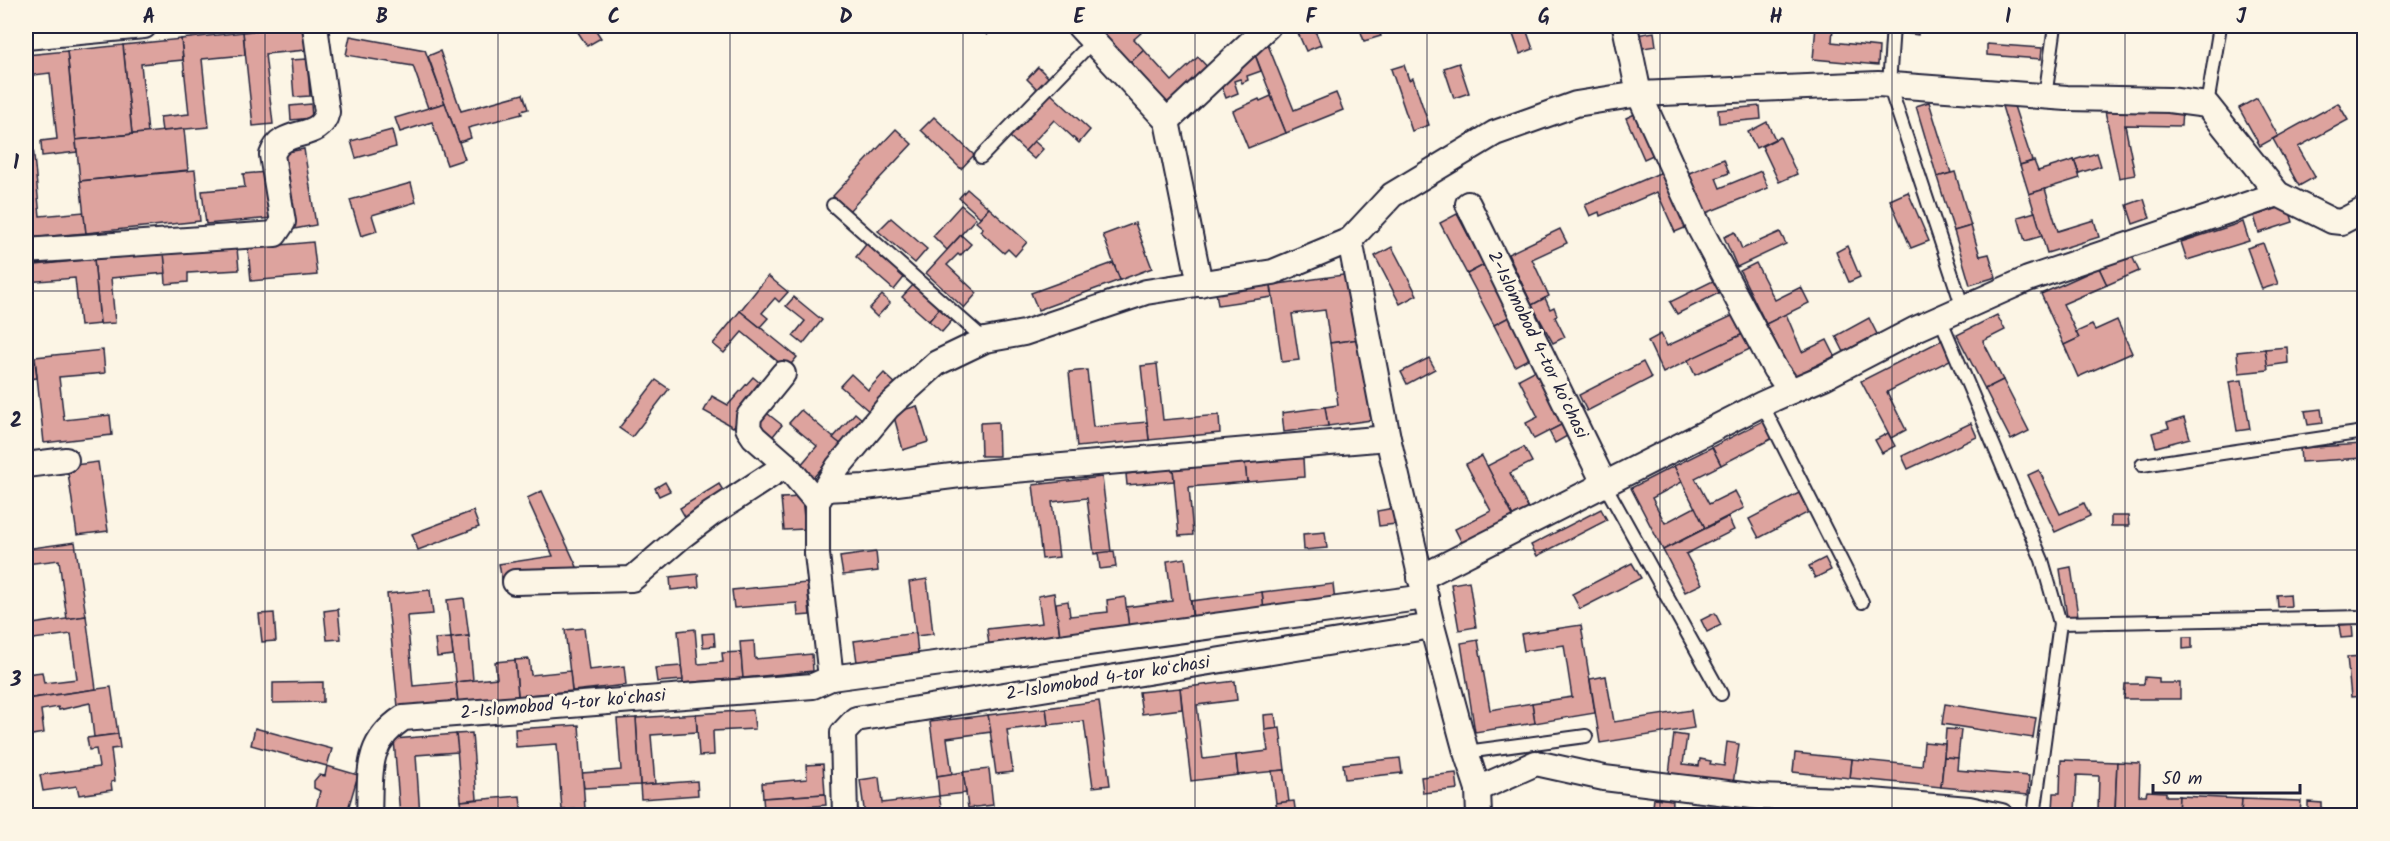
<svg xmlns="http://www.w3.org/2000/svg" width="2390" height="841" viewBox="0 0 2390 841" font-family="Kalam,sans-serif">
	<rect width="100%" height="100%" fill="#fcf5e5"/>
	<filter id="ink" filterUnits="userSpaceOnUse"><feTurbulence type="fractalNoise" baseFrequency=".0167" numOctaves="2"/><feDisplacementMap in="SourceGraphic" scale="12" xChannelSelector="R" yChannelSelector="G"/><feConvolveMatrix kernelMatrix="1 2 1 2 8 2 1 2 1" color-interpolation-filters="sRGB"/></filter>
	<g filter="url(#ink)">
		<g fill="#dda39e" stroke="#22223b" stroke-width="1.5">
			<polygon points="304,26 306,50 265,54 273,124 253,126 243,32"/>
			<polygon points="574,26 593,26 601,38 587,46"/>
			<polygon points="977,26 996,26 987,35"/>
			<polygon points="1103,26 1149,26 1134,39 1144,50 1130,63 1099,29"/>
			<polygon points="1295,26 1313,26 1321,45 1306,51"/>
			<polygon points="1359,26 1377,26 1381,36 1364,41"/>
			<polygon points="1510,26 1525,26 1533,49 1520,54"/>
			<polygon points="1816,26 1833,26 1832,42 1879,47 1878,65 1813,59"/>
			<polygon points="1899,26 1919,26 1918,35 1898,32"/>
			<polygon points="243,32 245,55 202,59 209,127 162,131 160,117 189,114 181,39"/>
			<polygon points="1654,32 1656,46 1638,49 1636,35"/>
			<polygon points="1264,35 1294,110 1336,93 1343,110 1286,133 1254,52"/>
			<polygon points="350,36 425,50 445,103 428,108 413,66 346,55"/>
			<polygon points="181,39 183,60 141,64 148,133 132,134 123,45"/>
			<polygon points="1987,44 2042,48 2041,59 1987,55"/>
			<polygon points="123,45 132,134 76,140 67,51"/>
			<polygon points="1144,50 1172,81 1198,57 1212,72 1172,108 1130,63"/>
			<polygon points="67,51 77,152 42,156 41,141 57,139 50,73 26,76 26,55"/>
			<polygon points="440,51 461,111 523,94 528,109 521,111 522,114 468,128 471,138 459,142 428,56"/>
			<polygon points="1254,52 1261,71 1247,76 1248,80 1242,83 1240,79 1234,81 1238,93 1226,98 1218,77"/>
			<polygon points="307,59 310,96 294,97 291,60"/>
			<polygon points="1459,63 1469,93 1454,98 1444,68"/>
			<polygon points="1404,65 1409,80 1413,78 1429,125 1412,131 1391,69"/>
			<polygon points="1038,67 1049,78 1037,89 1027,79"/>
			<polygon points="1050,93 1090,130 1079,143 1054,120 1025,151 1009,136"/>
			<polygon points="1271,96 1286,133 1248,148 1233,111 1259,99 1260,101"/>
			<polygon points="2257,98 2278,136 2260,146 2239,108"/>
			<polygon points="1929,102 1951,173 1937,177 1916,106"/>
			<polygon points="445,103 465,159 447,165 432,122 400,132 395,118"/>
			<polygon points="2001,103 2013,103 2032,161 2020,165"/>
			<polygon points="2338,103 2348,120 2298,147 2315,177 2299,186 2273,139"/>
			<polygon points="311,104 312,118 291,120 290,106"/>
			<polygon points="1760,106 1761,119 1719,123 1718,110"/>
			<polygon points="2104,106 2182,108 2181,126 2125,125 2135,175 2119,178"/>
			<polygon points="1637,113 1655,154 1644,159 1626,118"/>
			<polygon points="934,117 974,155 961,169 921,130"/>
			<polygon points="1767,122 1775,139 1756,148 1748,132"/>
			<polygon points="184,129 188,170 80,181 76,140"/>
			<polygon points="896,129 912,144 848,212 833,196"/>
			<polygon points="392,130 396,147 356,158 351,141"/>
			<polygon points="1780,137 1797,174 1779,182 1762,146"/>
			<polygon points="1034,141 1043,149 1034,159 1025,151"/>
			<polygon points="26,147 33,147 40,216 84,212 86,233 28,238 26,217"/>
			<polygon points="304,149 316,225 294,229 282,153"/>
			<polygon points="2097,153 2101,166 2079,173 2074,160"/>
			<polygon points="1724,159 1729,173 1716,178 1720,188 1761,171 1768,188 1706,213 1689,173"/>
			<polygon points="2074,160 2080,178 2029,194 2020,165 2034,161 2038,171"/>
			<polygon points="1669,169 1694,224 1675,232 1657,192 1600,216 1599,212 1590,216 1585,205"/>
			<polygon points="195,170 200,221 86,233 80,181"/>
			<polygon points="267,172 272,218 206,224 202,191 245,187 243,174"/>
			<polygon points="1955,172 1971,226 1954,231 1937,177"/>
			<polygon points="411,183 416,202 372,215 377,231 361,236 350,200"/>
			<polygon points="967,189 989,208 980,217 959,198"/>
			<polygon points="2045,189 2058,231 2094,220 2099,237 2047,253 2029,194"/>
			<polygon points="1908,192 1929,241 1911,248 1890,200"/>
			<polygon points="2144,199 2150,218 2133,224 2127,205"/>
			<polygon points="961,205 976,218 947,250 933,236"/>
			<polygon points="2288,205 2293,222 2259,233 2254,216"/>
			<polygon points="989,208 1027,242 1015,256 1008,249 1004,253 980,231 983,228 976,222"/>
			<polygon points="2035,212 2042,236 2025,241 2018,217"/>
			<polygon points="1457,214 1484,265 1467,274 1440,223"/>
			<polygon points="891,218 927,249 915,263 878,231"/>
			<polygon points="2243,222 2249,241 2187,260 2181,242"/>
			<polygon points="1135,223 1152,268 1120,280 1103,235"/>
			<polygon points="1971,226 1980,256 1989,254 1996,277 1970,285 1954,231"/>
			<polygon points="1560,229 1567,243 1532,259 1549,296 1532,305 1508,254"/>
			<polygon points="1735,232 1742,249 1780,232 1786,244 1737,267 1724,237"/>
			<polygon points="961,235 971,244 960,256 958,254 947,265 977,293 964,308 926,273"/>
			<polygon points="313,242 317,275 251,281 248,248"/>
			<polygon points="868,242 906,275 894,290 856,257"/>
			<polygon points="2263,243 2278,284 2262,289 2247,248"/>
			<polygon points="1847,246 1860,277 1849,282 1836,252"/>
			<polygon points="1392,247 1417,295 1400,304 1375,256"/>
			<polygon points="237,248 239,270 188,273 188,282 166,284 164,253"/>
			<polygon points="164,253 166,273 111,278 115,323 100,324 94,259"/>
			<polygon points="2131,254 2139,271 2107,285 2099,268"/>
			<polygon points="94,259 100,324 80,326 75,278 26,282 26,266"/>
			<polygon points="1113,263 1120,280 1038,310 1031,293"/>
			<polygon points="1756,263 1775,300 1801,287 1809,303 1766,324 1740,271"/>
			<polygon points="1484,265 1511,316 1494,325 1467,274"/>
			<polygon points="2099,268 2107,285 2063,304 2079,338 2064,345 2041,294"/>
			<polygon points="1350,274 1360,339 1330,343 1325,310 1292,314 1299,360 1282,362 1271,285"/>
			<polygon points="768,276 788,292 779,302 775,298 762,313 768,318 760,327 740,311"/>
			<polygon points="1723,276 1729,288 1677,314 1670,302"/>
			<polygon points="915,283 942,306 929,321 902,297"/>
			<polygon points="1271,285 1272,297 1218,305 1216,292"/>
			<polygon points="26,286 33,355 26,356"/>
			<polygon points="882,295 890,303 877,317 869,309"/>
			<polygon points="794,297 822,320 803,344 793,336 805,321 786,306"/>
			<polygon points="1545,298 1550,309 1554,307 1557,315 1555,317 1565,337 1553,343 1532,305"/>
			<polygon points="941,307 954,318 942,332 929,321"/>
			<polygon points="740,311 797,357 787,369 742,332 724,353 713,344"/>
			<polygon points="1786,314 1802,352 1827,340 1835,356 1793,377 1766,324"/>
			<polygon points="1734,315 1743,334 1663,373 1648,341 1661,334 1667,346"/>
			<polygon points="1997,315 2005,330 1983,341 2003,380 1985,389 1957,335"/>
			<polygon points="1511,316 1532,357 1515,366 1494,325"/>
			<polygon points="1869,318 1877,334 1844,352 1836,336"/>
			<polygon points="2117,320 2132,353 2078,377 2064,345 2079,338 2076,332 2092,325 2095,330"/>
			<polygon points="1743,334 1750,349 1695,375 1688,360"/>
			<polygon points="1360,339 1371,420 1328,426 1325,407 1338,405 1330,343"/>
			<polygon points="1942,340 1952,359 1887,392 1906,430 1891,438 1861,381"/>
			<polygon points="2287,347 2288,363 2267,366 2265,349"/>
			<polygon points="2265,349 2268,370 2239,373 2237,352"/>
			<polygon points="103,350 105,373 59,377 64,420 110,415 112,435 44,443 35,357"/>
			<polygon points="1429,358 1435,369 1407,384 1401,372"/>
			<polygon points="35,362 37,378 26,379 26,363"/>
			<polygon points="1643,362 1651,378 1587,411 1579,395"/>
			<polygon points="1157,364 1163,420 1219,415 1220,433 1149,440 1141,366"/>
			<polygon points="1087,370 1093,427 1147,422 1149,440 1077,447 1069,372"/>
			<polygon points="1536,370 1563,424 1534,439 1526,423 1538,417 1519,379"/>
			<polygon points="884,373 897,385 871,413 840,386 851,374 868,390"/>
			<polygon points="753,377 767,389 733,427 704,411 712,396 728,405"/>
			<polygon points="656,380 669,389 632,437 619,428"/>
			<polygon points="2003,380 2029,431 2011,440 1985,389"/>
			<polygon points="2242,380 2250,429 2237,431 2229,382"/>
			<polygon points="917,406 928,442 903,450 893,413"/>
			<polygon points="1325,407 1328,426 1284,432 1282,413"/>
			<polygon points="2321,409 2323,423 2308,425 2305,411"/>
			<polygon points="763,410 782,425 769,441 750,425"/>
			<polygon points="801,410 842,445 813,478 800,466 817,446 789,423"/>
			<polygon points="855,413 863,420 842,445 833,438"/>
			<polygon points="2184,418 2190,438 2156,447 2152,433 2169,428 2167,423"/>
			<polygon points="1765,420 1775,437 1721,465 1712,447"/>
			<polygon points="998,422 999,456 981,456 980,423"/>
			<polygon points="1971,423 1977,437 1908,469 1902,456"/>
			<polygon points="1563,424 1569,435 1555,443 1549,431"/>
			<polygon points="1888,433 1895,446 1882,453 1875,440"/>
			<polygon points="2362,444 2363,458 2301,462 2300,448"/>
			<polygon points="1524,447 1532,462 1510,473 1530,512 1515,520 1487,466"/>
			<polygon points="1712,447 1721,465 1695,478 1709,504 1735,491 1744,508 1705,528 1674,466"/>
			<polygon points="1482,456 1515,520 1464,547 1455,529 1491,511 1466,464"/>
			<polygon points="1303,458 1304,477 1247,482 1245,463"/>
			<polygon points="98,462 108,531 77,535 67,466"/>
			<polygon points="1245,463 1247,482 1189,487 1193,535 1179,536 1173,469"/>
			<polygon points="1674,466 1682,482 1652,498 1665,523 1695,507 1705,528 1663,550 1631,488"/>
			<polygon points="1173,469 1174,481 1127,485 1126,474"/>
			<polygon points="2039,470 2060,514 2084,503 2090,516 2055,532 2028,475"/>
			<polygon points="1102,477 1111,552 1094,554 1087,498 1052,502 1059,557 1042,559 1033,485"/>
			<polygon points="665,482 670,491 659,496 655,488"/>
			<polygon points="719,484 729,500 689,524 680,508"/>
			<polygon points="542,491 578,569 502,581 499,564 553,556 527,498"/>
			<polygon points="1799,493 1809,512 1759,538 1749,519"/>
			<polygon points="802,497 805,529 784,530 781,498"/>
			<polygon points="1394,508 1396,524 1379,526 1377,511"/>
			<polygon points="1601,509 1607,520 1537,556 1531,545"/>
			<polygon points="473,511 479,527 418,550 412,534"/>
			<polygon points="2111,516 2128,516 2129,526 2111,526"/>
			<polygon points="1728,517 1734,530 1686,554 1702,584 1685,592 1663,550"/>
			<polygon points="1325,532 1327,548 1304,550 1303,534"/>
			<polygon points="75,542 86,616 67,619 59,560 26,564 26,549"/>
			<polygon points="1114,551 1116,567 1100,569 1098,553"/>
			<polygon points="876,552 878,571 843,575 840,557"/>
			<polygon points="1185,558 1193,620 1129,628 1126,607 1172,601 1167,561"/>
			<polygon points="1825,558 1831,570 1815,578 1809,566"/>
			<polygon points="1632,563 1641,578 1580,609 1572,594"/>
			<polygon points="2071,567 2078,616 2067,617 2060,569"/>
			<polygon points="698,574 699,587 671,590 670,577"/>
			<polygon points="927,579 933,634 916,636 909,582"/>
			<polygon points="1469,581 1476,627 1459,630 1451,584"/>
			<polygon points="807,583 810,615 798,616 797,603 734,608 732,590"/>
			<polygon points="1333,584 1335,602 1264,611 1262,592"/>
			<polygon points="430,590 433,614 407,616 413,686 456,682 458,702 398,707 387,594"/>
			<polygon points="1262,592 1264,611 1193,620 1191,601"/>
			<polygon points="1054,593 1060,636 989,645 987,629 1042,623 1038,596"/>
			<polygon points="2290,594 2291,606 2278,607 2277,595"/>
			<polygon points="1125,597 1129,628 1060,636 1056,603 1068,601 1070,616 1108,612 1107,600"/>
			<polygon points="464,598 469,636 451,638 447,600"/>
			<polygon points="338,609 341,639 327,640 324,611"/>
			<polygon points="274,613 276,641 262,642 259,614"/>
			<polygon points="1715,613 1721,625 1707,632 1701,620"/>
			<polygon points="86,616 96,689 26,699 26,674 42,672 44,683 77,679 71,634 26,640 26,625"/>
			<polygon points="2352,624 2353,637 2341,638 2339,625"/>
			<polygon points="1581,625 1595,713 1535,723 1532,703 1572,697 1564,645 1524,651 1521,634"/>
			<polygon points="584,628 589,670 624,666 626,685 572,691 565,630"/>
			<polygon points="695,629 698,664 723,662 722,653 741,652 743,678 683,683 678,631"/>
			<polygon points="714,633 715,646 703,647 702,634"/>
			<polygon points="916,633 918,654 857,662 854,641"/>
			<polygon points="469,636 473,680 456,682 451,638"/>
			<polygon points="2183,637 2192,637 2192,648 2183,649"/>
			<polygon points="451,638 453,655 437,657 435,639"/>
			<polygon points="1478,640 1490,710 1532,703 1535,723 1475,732 1461,643"/>
			<polygon points="754,641 755,659 812,654 813,671 743,678 740,642"/>
			<polygon points="2364,656 2364,696 2351,697 2347,657"/>
			<polygon points="529,659 531,675 570,671 572,691 518,696 515,660"/>
			<polygon points="515,660 518,696 458,702 456,682 497,678 495,662"/>
			<polygon points="681,666 683,680 657,682 655,668"/>
			<polygon points="1606,676 1614,722 1691,710 1694,728 1600,743 1590,679"/>
			<polygon points="2145,677 2159,678 2159,683 2180,683 2180,699 2124,699 2125,684 2144,684"/>
			<polygon points="1235,681 1237,700 1197,705 1203,759 1236,755 1238,775 1191,781 1180,688"/>
			<polygon points="323,682 323,702 273,703 273,683"/>
			<polygon points="111,687 118,734 94,737 90,703 59,710 58,707 41,710 44,733 26,736 26,699"/>
			<polygon points="1180,688 1182,709 1142,714 1139,692"/>
			<polygon points="1099,701 1110,785 1093,787 1084,721 1048,725 1046,708"/>
			<polygon points="1945,704 2036,718 2033,738 1942,724"/>
			<polygon points="1046,708 1048,725 1007,730 1013,772 996,774 988,715"/>
			<polygon points="753,710 755,729 713,731 714,755 699,756 696,714"/>
			<polygon points="696,714 697,732 651,735 655,784 640,785 636,718"/>
			<polygon points="1275,714 1277,729 1265,730 1264,715"/>
			<polygon points="988,715 991,732 947,738 952,774 937,776 930,722"/>
			<polygon points="636,718 640,785 584,788 582,773 621,770 617,719"/>
			<polygon points="579,725 585,809 562,810 557,744 516,747 515,729"/>
			<polygon points="255,728 332,749 327,766 251,745"/>
			<polygon points="1280,728 1285,770 1238,775 1236,755 1268,751 1265,730"/>
			<polygon points="1946,729 1961,730 1958,758 1944,757"/>
			<polygon points="472,733 477,799 461,801 456,734"/>
			<polygon points="118,734 120,748 111,749 115,781 111,782 112,790 79,795 77,786 43,791 40,775 99,767 96,749 89,750 87,738"/>
			<polygon points="456,734 458,752 416,755 420,816 400,816 394,739"/>
			<polygon points="1674,734 1687,736 1683,764 1699,766 1700,759 1711,761 1710,764 1724,766 1727,742 1739,744 1733,784 1669,774"/>
			<polygon points="1924,742 1945,744 1941,787 1850,778 1852,759 1922,766"/>
			<polygon points="1795,753 1852,759 1850,778 1793,772"/>
			<polygon points="1944,757 1958,758 1957,770 2029,776 2028,795 1941,787"/>
			<polygon points="1400,758 1402,773 1345,779 1343,764"/>
			<polygon points="2061,760 2117,762 2115,812 2098,811 2099,776 2077,775 2075,811 2053,810 2054,793 2060,793"/>
			<polygon points="2117,762 2140,763 2139,795 2146,795 2147,791 2166,792 2166,796 2179,796 2178,815 2115,812"/>
			<polygon points="823,764 825,794 763,798 762,783 807,779 806,765"/>
			<polygon points="327,766 358,775 346,816 328,816 315,812 320,791 314,788 314,781 319,775 325,776"/>
			<polygon points="989,769 993,805 968,808 963,772"/>
			<polygon points="1285,770 1289,802 1276,803 1272,771"/>
			<polygon points="963,772 966,793 939,796 937,776"/>
			<polygon points="1456,773 1458,789 1423,793 1421,777"/>
			<polygon points="879,777 882,803 939,796 942,812 911,816 865,816 860,780"/>
			<polygon points="697,781 698,795 641,799 640,785"/>
			<polygon points="825,794 826,805 764,810 763,798"/>
			<polygon points="520,796 522,816 463,816 461,801"/>
			<polygon points="2179,796 2242,799 2241,816 2178,815"/>
			<polygon points="1654,798 1673,800 1672,816 1652,816"/>
			<polygon points="2242,799 2301,801 2300,816 2241,816"/>
			<polygon points="1294,801 1296,816 1278,816 1276,803"/>
			<polygon points="2308,802 2322,803 2322,816 2308,816"/>
			<polygon points="1770,804 1796,804 1795,816 1769,816"/>
		</g>
		<g fill="none" stroke-linecap="round" stroke-linejoin="round">
			<g stroke="#22223b" stroke-width="16">
				<g id="service">
					<polyline points="1893,26 1889,85 1963,308"/>
					<polyline points="2045,97 2055,26"/>
					<polyline points="2207,105 2220,26"/>
					<polyline points="981,157 1093,41"/>
					<polyline points="833,205 985,340"/>
					<polyline points="1940,318 2042,560 2060,623"/>
					<polyline points="1762,404 1862,602"/>
					<polyline points="2142,465 2364,432"/>
					<polyline points="1605,485 1721,694"/>
					<polyline points="1466,752 1586,736"/>
					<polyline points="2034,816 2060,623 2364,617"/>
				</g>
			</g>
			<g stroke="#22223b" stroke-width="28">
				<g id="minor">
					<polyline points="1079,26 1167,121 1200,284"/>
					<polyline points="1625,26 1639,94 1700,229 1775,369 1791,391 1824,377 1916,329 2028,279 2278,194"/>
					<polyline points="26,37 144,26"/>
					<polyline points="1167,121 1268,26"/>
					<polyline points="1468,204 1605,485"/>
					<polyline points="1350,240 1388,438 1432,626 1466,752 1478,789 1479,816"/>
					<path d="M26 251 275 234 283 222 272 155C282 125 320 143 327 112L315 26"/>
					<polyline points="783,374 749,416 748,428 754,437 786,465 817,502"/>
					<polyline points="26,465 66,460"/>
					<polyline points="825,489 865,487 968,474 1388,438"/>
					<polyline points="1420,578 1762,404 1791,391"/>
					<polyline points="515,582 632,579 682,536 711,514 786,465"/>
					<polyline points="1426,597 831,678 817,554 817,502 838,467 888,407 937,363 985,340 1024,333 1146,292 1273,272 1350,240 1392,195 1495,133 1576,104 1639,94 1878,84 2067,98 2169,100 2207,105 2278,194 2332,221 2341,222 2364,210"/>
					<polyline points="1478,789 1536,763 1604,778 1760,797 1872,801 1969,809 2001,816"/>
					<path d="M369 816C371 774 364 744 403 718L813 686 831 678"/>
					<polyline points="845,816 843,733 856,719 1432,626"/>
				</g>
			</g>
			<use href="#service" stroke="#fcf5e5" stroke-width="12"/>
			<use href="#minor" stroke="#fcf5e5" stroke-width="24"/>
		</g>
	</g>
	<path fill="none" stroke="#22223b" stroke-width="1.5" stroke-opacity="0.55" d="M265 26V816M498 26V816M730 26V816M963 26V816M1195 26V816M1427 26V816M1660 26V816M1892 26V816M2125 26V816M26 291H2364M26 550H2364"/>
	<g text-anchor="middle" dominant-baseline="central" stroke-width="5" stroke-linejoin="round" paint-order="stroke">
		<g font-size="18" fill="#22223b" stroke="#fcf5e5">
			<text transform="translate(1537 345) rotate(64)">2-Islomobod 4-tor koʻchasi</text>
			<text transform="translate(1108 679) rotate(-9)">2-Islomobod 4-tor koʻchasi</text>
			<text transform="translate(563 705) rotate(-5)">2-Islomobod 4-tor koʻchasi</text>
		</g>
	</g>
	<rect width="2390" height="841" fill="none" stroke="#fcf5e5" stroke-width="66"/>
	<path d="M2153 784v9h147v-9" fill="none" stroke="#22223b" stroke-width="3"/>
	<text x="2162" y="784" font-size="18" fill="#22223b" stroke="#fcf5e5" stroke-width="4.5" paint-order="stroke">50 m</text>
	<rect x="33" y="33" width="2324" height="775" fill="none" stroke="#22223b" stroke-width="2"/>
	<g font-size="20" text-anchor="middle" font-weight="bold" fill="#22223b">
		<text x="149" y="23">A</text>
		<text x="382" y="23">B</text>
		<text x="614" y="23">C</text>
		<text x="846" y="23">D</text>
		<text x="1079" y="23">E</text>
		<text x="1311" y="23">F</text>
		<text x="1544" y="23">G</text>
		<text x="1776" y="23">H</text>
		<text x="2008" y="23">I</text>
		<text x="2241" y="23">J</text>
		<text x="16" y="169">1</text>
		<text x="16" y="427">2</text>
		<text x="16" y="686">3</text>
	</g>
</svg>
